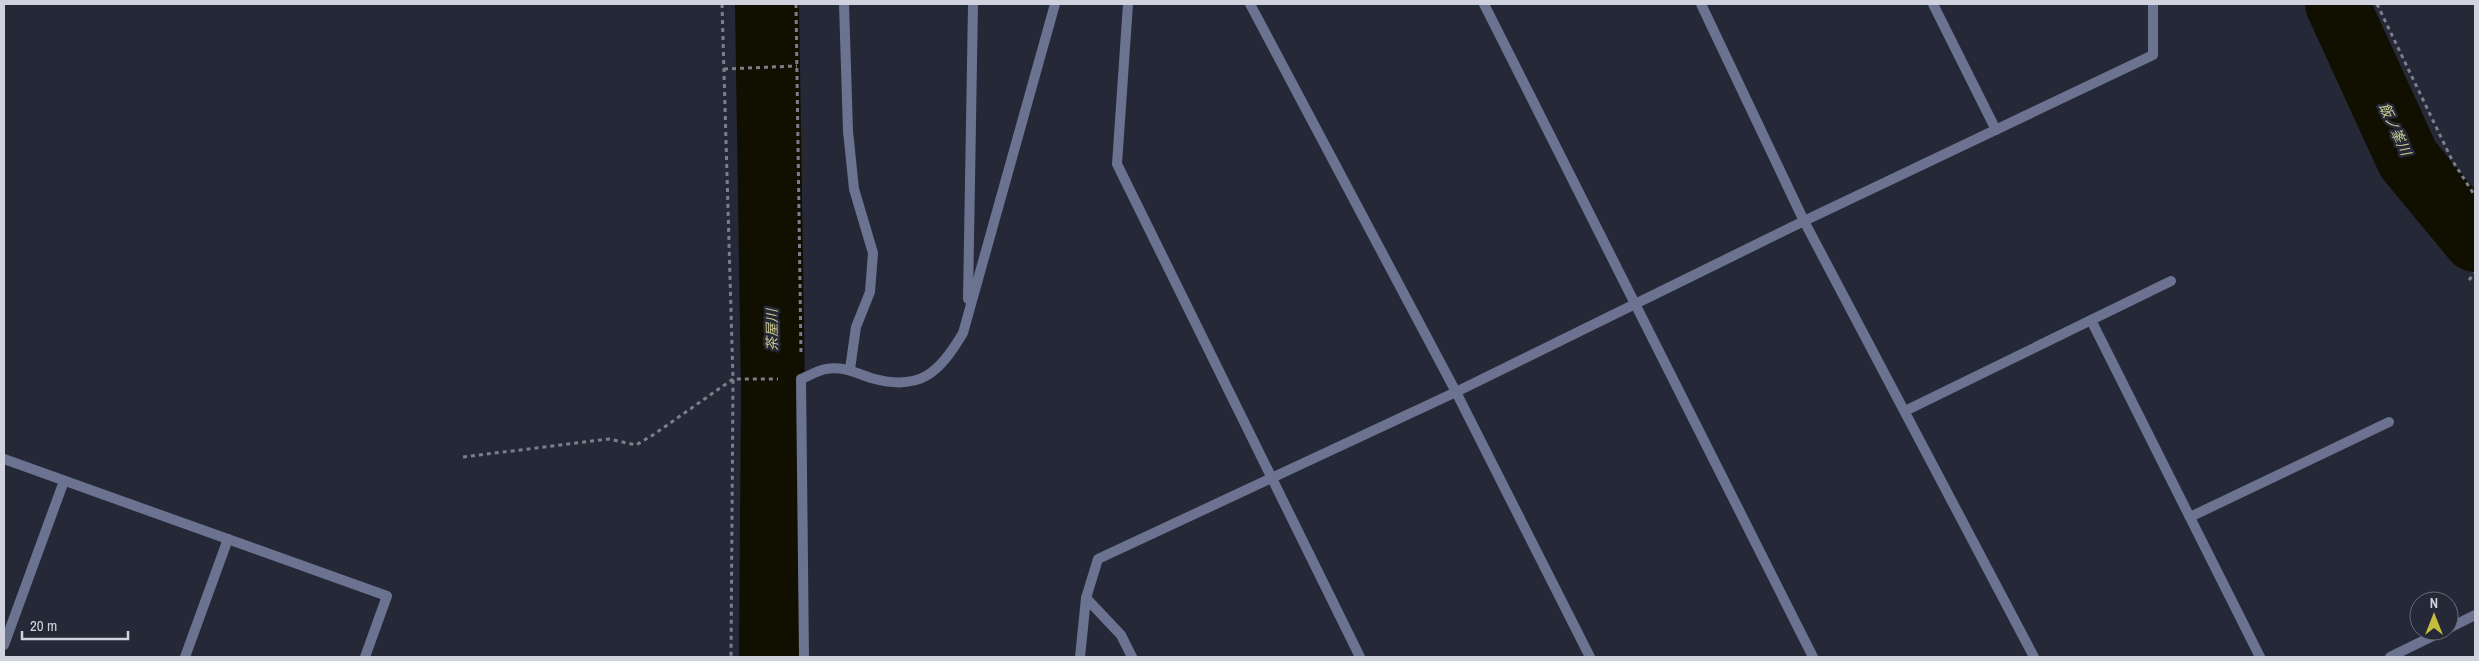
<svg xmlns="http://www.w3.org/2000/svg" width="2479" height="661" viewBox="0 0 2479 661" font-family="'Archivo Narrow','Noto Sans JP',sans-serif">
	<rect width="100%" height="100%" fill="#242837"/>
	<g fill="none" stroke-linecap="round" stroke-linejoin="round">
		<g stroke="#110f00" stroke-width="64">
			<polyline points="767,4 773,391 771,657"/>
			<polyline points="2337,4 2408,159 2475,240"/>
		</g>
		<g stroke="#7b7e8b" stroke-width="3" stroke-dasharray="4 4" stroke-linecap="butt">
			<polyline points="722,4 733,379 731,657"/>
			<polyline points="796,4 801,354"/>
			<polyline points="2377,4 2452,160 2475,196"/>
			<polyline points="724,69 797,66"/>
			<polyline points="2469,280 2475,273"/>
			<polyline points="463,457 609,439 636,445 653,435 733,379 778,379"/>
		</g>
		<g stroke="#6b7391" stroke-width="10">
			<polyline points="844,4 848,131 854,189 873,253 870,292 856,327 850,369"/>
			<polyline points="1128,4 1117,164 1360,657"/>
			<polyline points="1250,4 1456,392 1590,657"/>
			<polyline points="1484,4 1813,657"/>
			<polyline points="1701,4 1804,221 2034,657"/>
			<polyline points="1933,4 1996,130"/>
			<polyline points="968,299 973,4"/>
			<polyline points="2091,320 2260,657"/>
			<polyline points="1905,411 2171,281"/>
			<polyline points="4,459 387,596 365,657"/>
			<polyline points="2190,517 2389,422"/>
			<polyline points="1086,598 1121,635 1132,657"/>
			<polyline points="2449,628 2475,615"/>
			<polyline points="4,645 64,481"/>
			<polyline points="185,657 228,539"/>
			<path d="M804 657 801 379C809 376 818 370 826 369 843 366 856 373 871 378 920 392 939 373 963 333L1055 4"/>
			<polyline points="1080,657 1086,598 1098,559 1456,392 1804,221 2153,55 2153,4"/>
			<polyline points="2390,657 2443,631"/>
		</g>
	</g>
	<g text-anchor="middle" dominant-baseline="central" stroke-width="5" stroke-linejoin="round" paint-order="stroke">
		<g font-size="14" font-style="italic" fill="#cbc98f" stroke="#242837">
			<text transform="translate(2395 129) rotate(65)">飯ノ峯川</text>
			<text transform="translate(772 330) rotate(-91)">茶屋川</text>
		</g>
	</g>
	<rect width="2479" height="661" fill="none" stroke="#d0d3dd" stroke-width="10"/>
	<g transform="translate(2434 616)"><circle r="24" fill="#242837" stroke="#696c79"/>
	<path d="M0-4L9 19L0 12L-9 19Z" fill="#c4bc3e"/>
	<text y="-8" font-size="14" font-weight="bold" text-anchor="middle" fill="#d0d3dd">N</text>
	</g>
	<path d="M22 631v8h106v-8" fill="none" stroke="#d0d3dd" stroke-width="2.5"/>
	<text x="30" y="631" font-size="15" fill="#d0d3dd" stroke="#242837" stroke-width="4" paint-order="stroke">20 m</text>
</svg>
